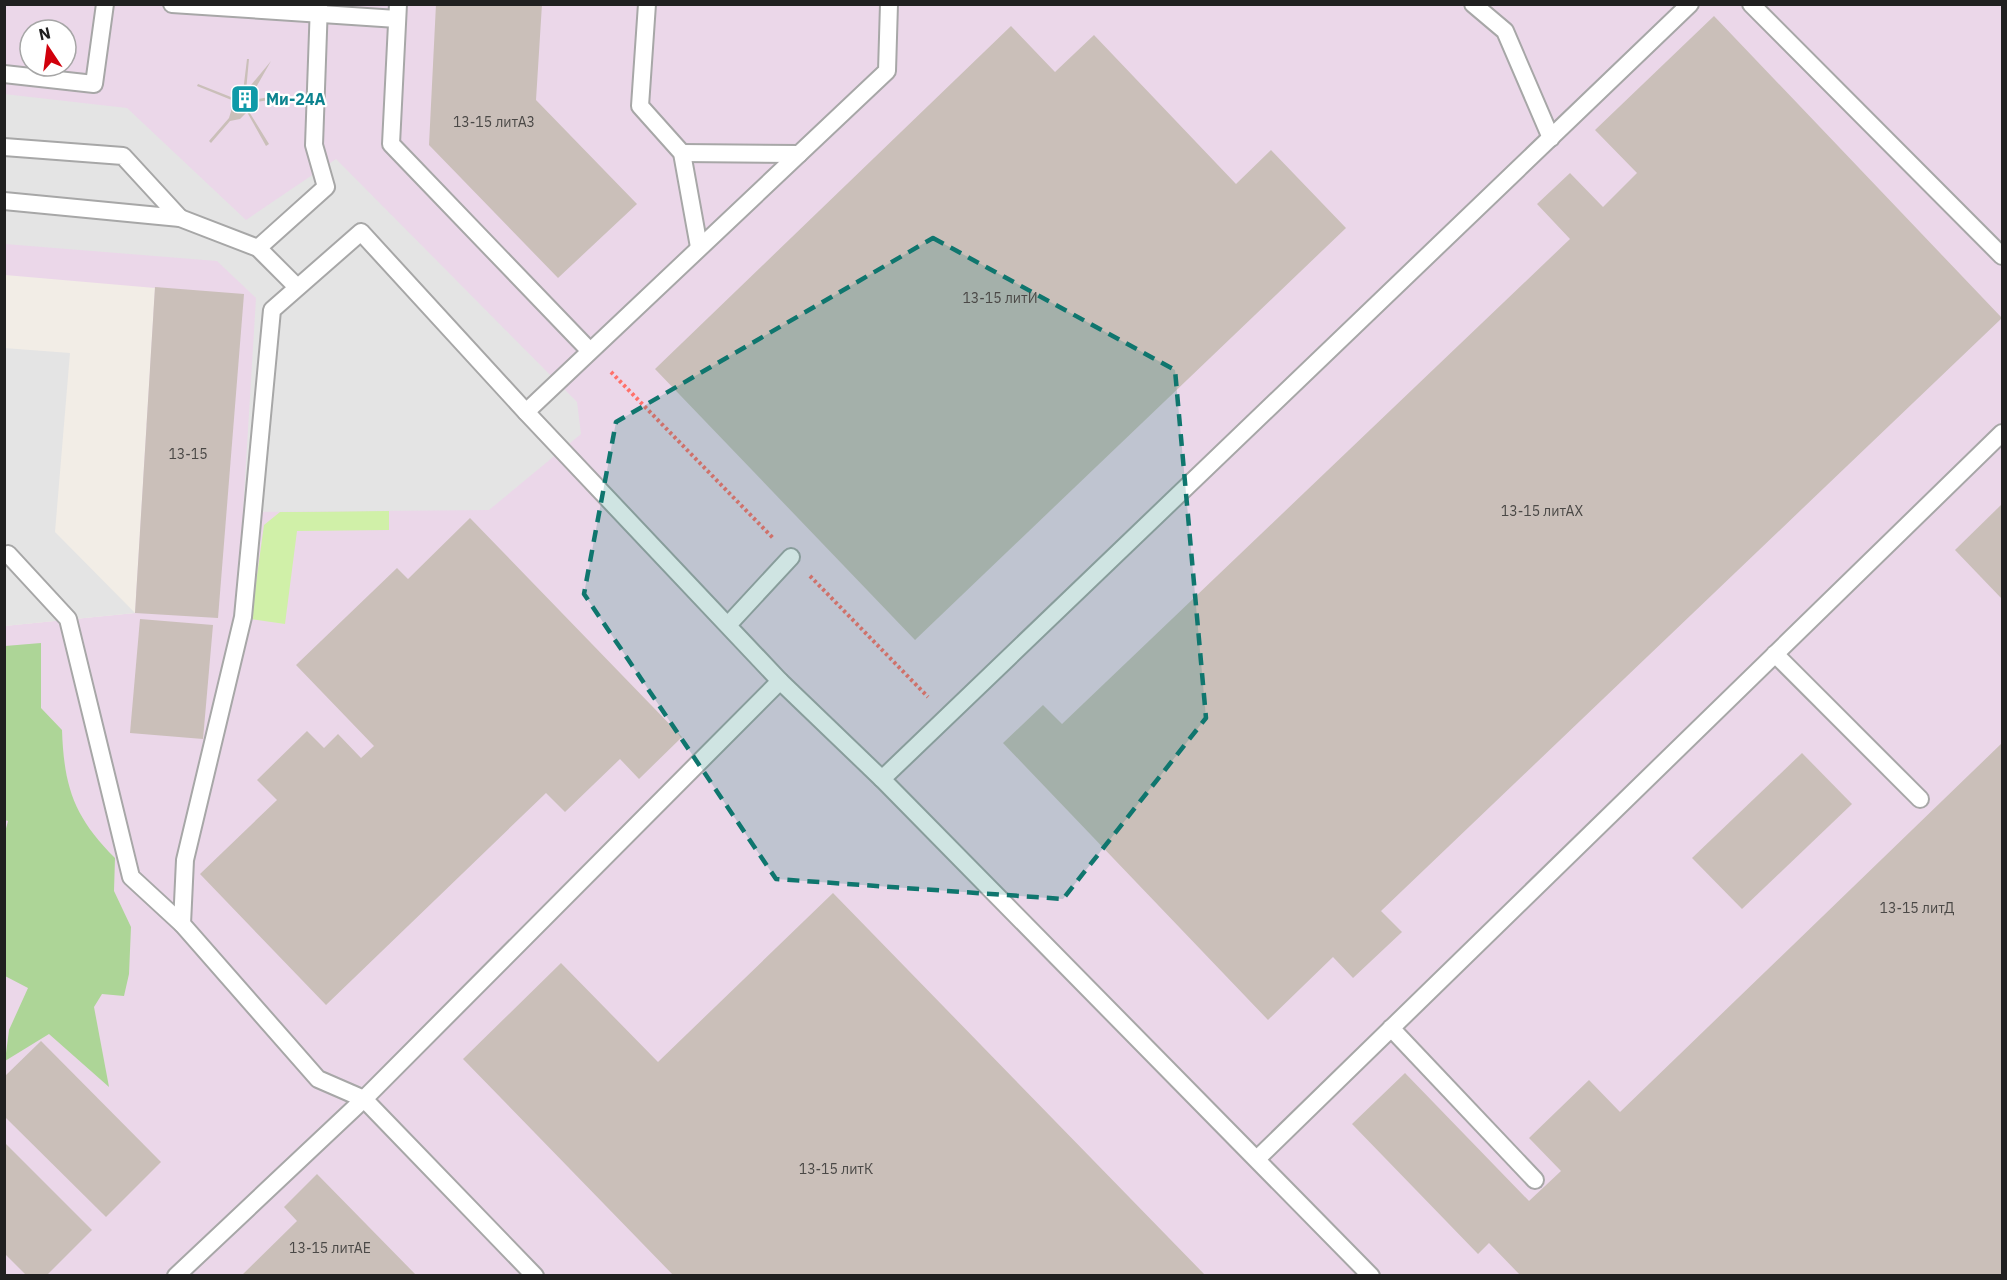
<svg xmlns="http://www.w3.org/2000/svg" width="2007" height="1280" viewBox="0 0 2007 1280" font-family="'IBM Plex Sans',sans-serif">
	<rect width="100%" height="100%" fill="#f2ede6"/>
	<path fill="#ebd7e9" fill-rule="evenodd" d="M5 5H2002V1275H5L4 626 135 613 155 288 5 275ZM30 30H66V66H30Z"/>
	<polygon fill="#d0f0a8" points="389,511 389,530 297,531 285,624 251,619 264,525 280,512"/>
	<path fill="#add597" d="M41 643V708L62 730C64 787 74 817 115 858L114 891 131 927 129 974 124 996 102 994 94 1007 109 1087 49 1034 5 1061 9 1030 28 988 5 976 4 836 8 821 4 820 5 646Z"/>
	<g fill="#e4e4e4">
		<polygon points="4,94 127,108 246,220 336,159 577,402 581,434 489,510 243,512 256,298 217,261 5,244"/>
		<polygon points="4,348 70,353 55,532 135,613 5,626"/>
	</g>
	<g fill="#cabfb9">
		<polygon points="436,4 542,4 536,100 637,204 558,278 429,145"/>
		<polygon points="1714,16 2002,318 1381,911 1402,932 1353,978 1333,957 1268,1020 1003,743 1043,705 1062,724 1570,239 1537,204 1570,173 1603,207 1637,173 1595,130"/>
		<polygon points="1011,26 1055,72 1094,35 1236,184 1271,150 1346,228 915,640 655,369"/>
		<polygon points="247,59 249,59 246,91 271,61 254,91 252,100 286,94 286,97 251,103 248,110 269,144 266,146 247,112 240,119 230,121 211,143 209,141 229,118 234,101 197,86 198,84 236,99 243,92"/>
		<polygon points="155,287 244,294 218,618 135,613"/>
		<polygon points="2002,504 2002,599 1955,550"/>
		<polygon points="470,518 682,737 639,779 620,759 565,812 546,793 326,1005 200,874 277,800 257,780 307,731 324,748 338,734 361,758 374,746 296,665 397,568 408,579"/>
		<polygon points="140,619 213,625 203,739 130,733"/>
		<polygon points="2002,743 2002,1276 1521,1276 1489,1243 1478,1254 1352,1124 1405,1073 1529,1201 1561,1171 1529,1138 1589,1080 1620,1112"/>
		<polygon points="1802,753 1852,804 1742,909 1692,858"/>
		<polygon points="833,893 1206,1276 674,1276 463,1059 561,963 658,1062"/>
		<polygon points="41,1041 161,1162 106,1217 4,1116 4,1077"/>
		<polygon points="4,1142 92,1230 46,1276 27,1276 4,1253"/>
		<polygon points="317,1174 417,1276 241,1276 297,1221 284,1207"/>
	</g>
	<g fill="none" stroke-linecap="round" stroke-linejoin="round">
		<g stroke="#a7a7a7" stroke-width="20">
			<g id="lane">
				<polyline points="172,4 397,19"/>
				<polyline points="398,4 391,144 589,350"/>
				<polyline points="647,4 640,106 682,153 699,247"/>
				<polyline points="1473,4 1505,31 1551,138"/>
				<polyline points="1751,4 2002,256"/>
				<polyline points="4,74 94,84 105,4"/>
				<polyline points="4,147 123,156 180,218"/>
				<polyline points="682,153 799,154"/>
				<polyline points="4,201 180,218 258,248 297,287"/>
				<polyline points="258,248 326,187 314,145 319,4"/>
				<polyline points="526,412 887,71 889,4"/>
				<polyline points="8,554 68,619 131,877 182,924"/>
				<polyline points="728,625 791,557"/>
				<polyline points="1775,654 1920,799"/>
				<polyline points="882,779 1690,4"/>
				<polyline points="1391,1028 1535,1180"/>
				<polyline points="1257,1159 2002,433"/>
				<polyline points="176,1276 364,1099 780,681"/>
				<polyline points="535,1276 364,1099 318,1079 182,924 185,860 243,617 272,310 361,232 526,412 780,681 882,779 1371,1276"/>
			</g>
		</g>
		<g stroke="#ff706a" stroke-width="4" stroke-dasharray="3 3" stroke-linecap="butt">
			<polyline points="611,372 773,538"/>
			<polyline points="810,576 928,697"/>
		</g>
		<use href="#lane" stroke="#fff" stroke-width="16"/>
	</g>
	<path fill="#0f766e" fill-opacity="0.2" stroke="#0f766e" stroke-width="4.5" stroke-dasharray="12 8" stroke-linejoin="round" d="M933 238 1175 370 1206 718 1063 899 776 879 584 594 616 422Z"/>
	<defs>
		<g id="building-square" transform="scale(1.5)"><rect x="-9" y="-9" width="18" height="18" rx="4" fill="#0f9aa8" stroke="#fff"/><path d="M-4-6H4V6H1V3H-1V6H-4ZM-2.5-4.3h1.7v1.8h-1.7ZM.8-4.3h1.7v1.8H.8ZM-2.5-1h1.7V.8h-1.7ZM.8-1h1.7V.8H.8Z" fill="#fff"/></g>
	</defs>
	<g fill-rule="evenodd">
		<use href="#building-square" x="245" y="99"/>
	</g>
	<g text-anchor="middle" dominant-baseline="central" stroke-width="4.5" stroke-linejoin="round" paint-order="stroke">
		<g font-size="14" fill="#4a4846">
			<text x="494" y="122">13-15 литА3</text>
			<text x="1000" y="298">13-15 литИ</text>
			<text x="188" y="454">13-15</text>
			<text x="1542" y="511">13-15 литАХ</text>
			<text x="1917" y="908">13-15 литД</text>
			<text x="836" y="1169">13-15 литК</text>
			<text x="330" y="1248">13-15 литАЕ</text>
		</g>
		<g font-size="16" font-weight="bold" fill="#0d838f" stroke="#fff" text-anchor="start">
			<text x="266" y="99">Ми-24А</text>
		</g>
	</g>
	<rect width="2007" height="1280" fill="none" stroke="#202020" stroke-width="12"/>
	<g transform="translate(48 48) rotate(347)"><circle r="28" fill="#ffffff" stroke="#a6a6a6" stroke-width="1.5"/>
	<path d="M0-4.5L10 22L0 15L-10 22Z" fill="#d1000c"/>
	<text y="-9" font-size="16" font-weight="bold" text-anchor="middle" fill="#202020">N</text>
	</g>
</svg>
